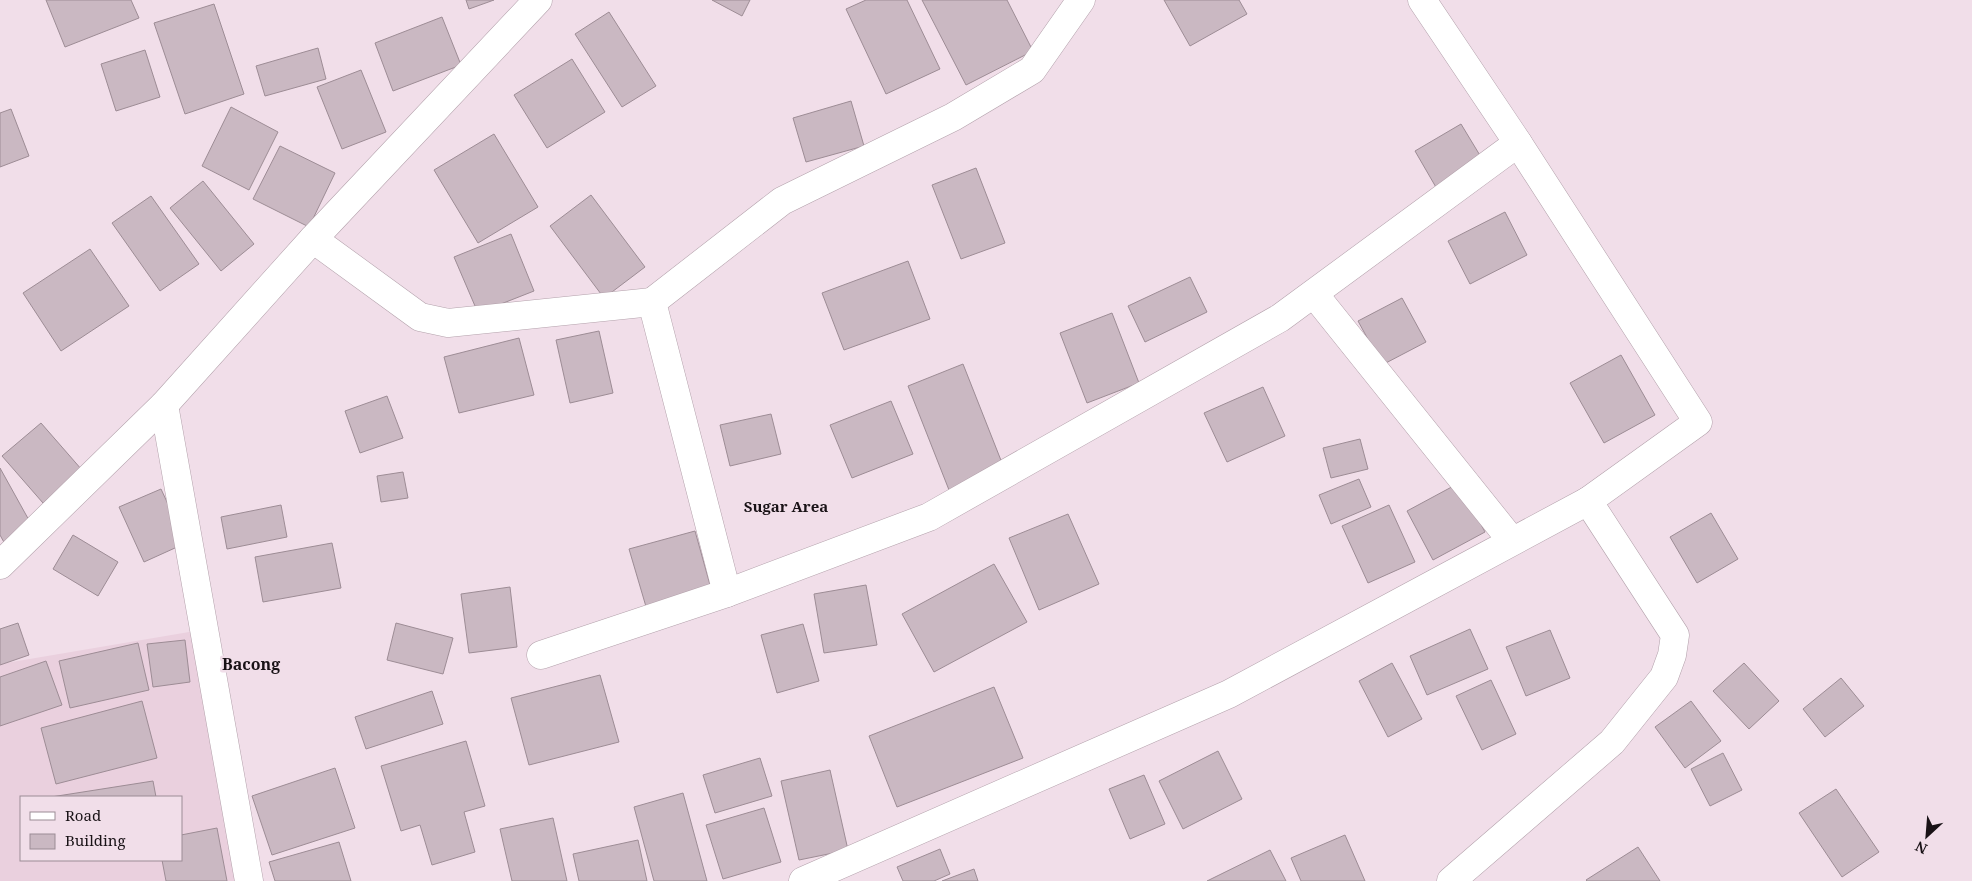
<svg xmlns="http://www.w3.org/2000/svg" width="1972" height="881" viewBox="0 0 1972 881" font-family="'Noto Serif',serif">
	<rect width="100%" height="100%" fill="#f1dee9"/>
	<path fill="#ead0de" fill-rule="evenodd" d="M195 631 239 881H0V664ZM21 797H181V860H21Z"/>
	<g fill="#cab8c2" stroke="#9d8c95">
		<polygon points="46,0 131,0 139,18 65,47"/>
		<polygon points="466,0 494,0 469,9"/>
		<polygon points="712,0 750,0 742,16"/>
		<polygon points="866,0 907,0 940,69 886,94 846,9"/>
		<polygon points="922,0 1007,0 1033,51 966,85"/>
		<polygon points="1164,0 1239,0 1247,14 1190,46"/>
		<polygon points="214,4 244,94 185,114 154,23"/>
		<polygon points="609,12 656,86 622,107 575,34"/>
		<polygon points="442,17 461,65 393,91 375,43"/>
		<polygon points="318,48 326,79 265,96 256,66"/>
		<polygon points="145,50 160,97 116,111 101,64"/>
		<polygon points="572,59 605,112 547,148 514,95"/>
		<polygon points="361,70 386,132 342,149 317,87"/>
		<polygon points="851,101 864,146 806,162 793,118"/>
		<polygon points="231,107 278,132 249,190 202,166"/>
		<polygon points="11,109 29,156 0,167 0,113"/>
		<polygon points="1461,124 1484,162 1437,189 1415,151"/>
		<polygon points="494,134 538,207 478,243 434,170"/>
		<polygon points="280,146 335,173 309,227 253,199"/>
		<polygon points="976,168 1005,243 961,259 932,185"/>
		<polygon points="203,181 254,244 221,271 170,208"/>
		<polygon points="591,195 645,267 604,298 550,226"/>
		<polygon points="151,196 199,264 160,291 112,223"/>
		<polygon points="1505,212 1527,255 1470,284 1448,241"/>
		<polygon points="511,234 534,291 478,313 454,257"/>
		<polygon points="90,249 129,306 61,351 23,293"/>
		<polygon points="908,261 930,319 844,350 822,293"/>
		<polygon points="1190,277 1207,312 1145,342 1128,306"/>
		<polygon points="1402,298 1426,342 1382,365 1358,321"/>
		<polygon points="1112,313 1139,383 1087,403 1060,333"/>
		<polygon points="599,331 613,393 570,403 556,340"/>
		<polygon points="519,338 534,395 459,413 444,357"/>
		<polygon points="1621,355 1655,415 1604,443 1570,383"/>
		<polygon points="963,364 1004,468 949,490 908,386"/>
		<polygon points="1263,387 1285,436 1227,462 1204,413"/>
		<polygon points="387,396 403,438 360,453 345,411"/>
		<polygon points="891,401 913,454 852,478 830,425"/>
		<polygon points="771,414 781,454 730,466 720,425"/>
		<polygon points="41,423 82,470 43,503 2,456"/>
		<polygon points="1360,439 1368,469 1331,478 1323,448"/>
		<polygon points="0,468 35,531 6,546 0,535"/>
		<polygon points="403,472 408,498 381,502 377,476"/>
		<polygon points="1359,479 1371,507 1331,524 1319,495"/>
		<polygon points="1459,483 1485,532 1433,560 1407,511"/>
		<polygon points="161,489 186,543 144,562 119,507"/>
		<polygon points="281,505 287,537 227,549 221,517"/>
		<polygon points="1389,505 1415,562 1368,583 1342,526"/>
		<polygon points="1711,513 1738,559 1697,583 1670,537"/>
		<polygon points="1068,514 1099,584 1039,610 1009,538"/>
		<polygon points="695,531 712,592 647,610 629,549"/>
		<polygon points="73,535 118,562 98,596 53,569"/>
		<polygon points="332,543 341,588 263,602 255,557"/>
		<polygon points="994,564 1027,622 934,672 902,614"/>
		<polygon points="866,585 877,645 824,653 814,594"/>
		<polygon points="510,587 517,647 469,653 461,594"/>
		<polygon points="18,623 29,655 0,665 0,629"/>
		<polygon points="396,623 453,638 443,674 387,660"/>
		<polygon points="803,624 819,681 777,693 761,635"/>
		<polygon points="1470,629 1488,669 1427,695 1410,656"/>
		<polygon points="1550,630 1570,678 1526,696 1506,647"/>
		<polygon points="185,640 190,682 153,687 147,644"/>
		<polygon points="138,643 149,690 70,708 59,661"/>
		<polygon points="46,661 62,705 0,726 0,677"/>
		<polygon points="1392,663 1422,719 1388,737 1359,681"/>
		<polygon points="1744,663 1779,701 1749,729 1713,691"/>
		<polygon points="600,675 619,742 529,765 511,698"/>
		<polygon points="1841,678 1864,706 1825,737 1803,709"/>
		<polygon points="1491,680 1516,734 1482,750 1456,696"/>
		<polygon points="994,687 1023,758 897,807 869,736"/>
		<polygon points="432,691 443,724 366,749 355,717"/>
		<polygon points="142,701 157,758 56,784 41,728"/>
		<polygon points="1691,701 1721,741 1685,768 1655,727"/>
		<polygon points="466,741 485,806 464,812 475,852 432,865 420,825 401,831 381,766"/>
		<polygon points="1218,751 1242,799 1183,829 1159,781"/>
		<polygon points="1723,753 1742,790 1710,806 1691,769"/>
		<polygon points="760,758 772,796 715,813 703,775"/>
		<polygon points="335,768 355,828 272,855 252,796"/>
		<polygon points="830,770 848,850 799,860 781,781"/>
		<polygon points="1144,775 1165,824 1130,839 1109,789"/>
		<polygon points="153,781 156,797 51,797"/>
		<polygon points="1836,789 1879,852 1842,877 1799,813"/>
		<polygon points="683,793 707,881 654,881 634,807"/>
		<polygon points="764,808 781,862 723,879 706,825"/>
		<polygon points="553,818 567,881 512,881 500,829"/>
		<polygon points="217,828 227,881 166,881 162,860 181,860 181,835"/>
		<polygon points="1345,835 1365,881 1301,881 1291,858"/>
		<polygon points="638,840 647,881 579,881 573,854"/>
		<polygon points="339,842 351,881 275,881 269,862"/>
		<polygon points="1638,847 1660,881 1587,881 1586,880"/>
		<polygon points="940,849 950,874 934,881 903,881 897,867"/>
		<polygon points="1270,850 1286,881 1207,881"/>
		<polygon points="974,869 978,881 942,881"/>
	</g>
	<g fill="none" stroke-linecap="round" stroke-linejoin="round">
		<g stroke="#b3a1ab" stroke-width="29">
			<g id="minor">
				<polyline points="313,239 420,317 448,323 652,302"/>
				<polyline points="1314,294 1512,541"/>
				<polyline points="164,405 249,881"/>
				<polyline points="0,565 164,405 313,239 538,0"/>
				<polyline points="727,593 652,302 782,201 953,117 1032,70 1081,0"/>
				<polyline points="541,655 727,593 929,517 1280,318 1518,143"/>
				<polyline points="803,881 1229,694 1588,501 1698,422 1518,143 1422,0"/>
				<polyline points="1451,881 1612,742 1664,677 1672,655 1675,635 1588,501"/>
			</g>
		</g>
		<use href="#minor" stroke="#fff" stroke-width="28"/>
	</g>
	<g text-anchor="middle" dominant-baseline="central" stroke-width="5" stroke-linejoin="round" paint-order="stroke">
		<g font-size="15" font-weight="bold" fill="#191216" stroke="#f1dee9">
			<text x="786" y="506">Sugar Area</text>
		</g>
		<g font-size="16" font-weight="bold" fill="#191216" stroke="#f1dee9">
			<text x="251" y="664">Bacong</text>
		</g>
	</g>
	<rect x="20" y="796" width="162" height="65" fill="#f1dee9" stroke="#9b8c95"/>
	<rect x="30" y="812" width="25" height="8" fill="#ffffff" stroke="#9b8c95"/>
	<text x="65" y="821" font-size="15" fill="#191216">Road</text>
	<rect x="30" y="834" width="25" height="15" fill="#cab8c2" stroke="#9b8c95"/>
	<text x="65" y="846" font-size="15" fill="#191216">Building</text>
	<g transform="translate(1927 836) rotate(206)" stroke="#f1dee9" stroke-width="4" paint-order="stroke">
	<path d="M0-4L9 19L0 12L-9 19Z" fill="#191216"/>
	<text y="-8" font-size="14" font-weight="bold" text-anchor="middle" fill="#191216">N</text>
	</g>
</svg>
